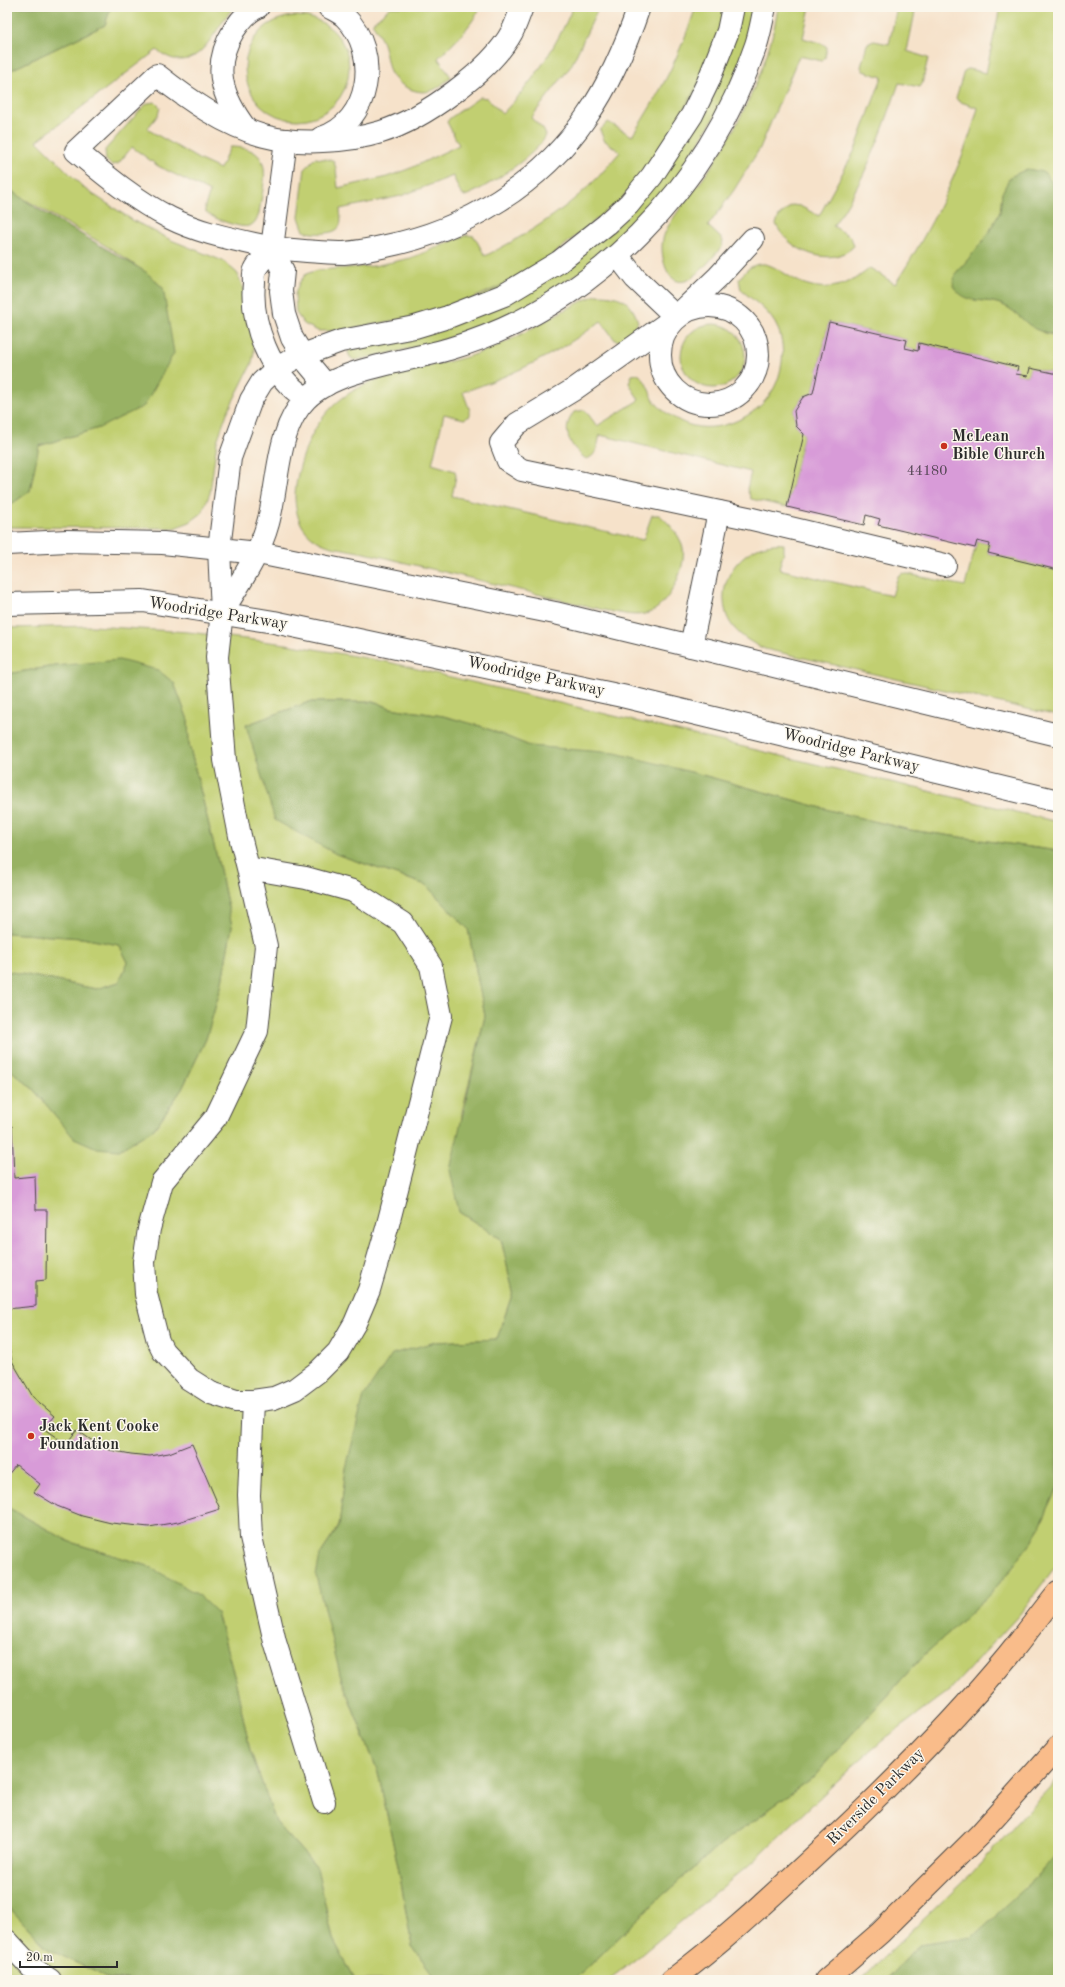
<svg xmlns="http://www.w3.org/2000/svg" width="1065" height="1987" viewBox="0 0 1065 1987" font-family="'Old Standard TT',serif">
	<rect width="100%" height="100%" fill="#fbf7ec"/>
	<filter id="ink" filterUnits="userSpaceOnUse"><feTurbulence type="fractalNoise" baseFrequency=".025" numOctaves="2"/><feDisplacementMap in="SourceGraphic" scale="8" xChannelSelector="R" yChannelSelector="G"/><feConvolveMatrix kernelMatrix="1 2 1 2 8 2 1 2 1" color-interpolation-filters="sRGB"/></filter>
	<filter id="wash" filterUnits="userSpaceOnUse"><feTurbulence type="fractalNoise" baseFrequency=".012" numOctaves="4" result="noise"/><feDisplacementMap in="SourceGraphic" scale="16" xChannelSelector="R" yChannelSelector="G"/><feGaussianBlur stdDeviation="0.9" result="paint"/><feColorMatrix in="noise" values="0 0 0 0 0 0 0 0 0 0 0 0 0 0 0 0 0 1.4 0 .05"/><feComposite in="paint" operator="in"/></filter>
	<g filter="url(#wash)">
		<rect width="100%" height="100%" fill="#f6e2ca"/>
		<g fill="#c1cf71" stroke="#767d4e">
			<path d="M111 7 233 8C212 32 197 81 157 50L37 141 85 189 134 221 171 240 223 261 237 273 242 285 253 339 254 352 252 363 227 413 217 441 210 493 202 513 190 522 174 528 7 527V507L30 491 38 446 99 428 167 316 163 288C121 248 57 221 7 188V72L105 25Z"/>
			<path d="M391 7H481C470 27 455 43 438 58L451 77C445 82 438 89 430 91 416 95 397 85 390 72 386 61 386 49 381 39 379 33 375 28 372 23Z"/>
			<path d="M573 7H599L571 66 531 118 543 129 546 135C540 153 483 190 465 196L461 194 453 176 401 196 340 209C340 213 342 221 340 225 337 236 311 234 304 231L299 217 305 168 315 158 333 160 336 168 338 188 387 177 411 168 459 145 447 122 450 118 480 97 487 98 502 114C533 83 556 47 573 7Z"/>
			<path d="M696 7H727L711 59 664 149 619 201 533 271 445 311 337 331H318L304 324 296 313 295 294 299 283 306 274 318 270 374 266 411 258 467 235 474 236 485 256C523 237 560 214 591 184 601 175 610 163 620 152L604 140 600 130 608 122 632 136C661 92 679 57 696 7Z"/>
			<polygon points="742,7 756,7 748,42 729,93 672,187 602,258 518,312 432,344 362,359 354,360 350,357 348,352 350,349 394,340 615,229"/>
			<path d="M778 7H810L803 38 823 44 827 47 825 58 822 61 799 56 760 148 734 190 708 226 723 240 722 247C712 257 702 272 690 279 667 292 659 253 663 239 667 221 694 192 705 176 738 128 770 65 778 7Z"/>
			<path d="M897 7H916L907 51 928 58 922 84 920 87 899 83C882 133 864 183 833 226L851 237 854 246C831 270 787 250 776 224L779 216 792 205 800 206 819 216 855 150 882 77 863 71 861 67 867 44 874 41 889 44Z"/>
			<path d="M1000 7H1058V197L1053 184 1002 193C1001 199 1002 207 1000 212 991 235 972 256 955 274L974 300C985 301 995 301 1005 306 1020 313 1040 339 1058 334V374L1030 368 1028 376 1016 374 1017 367 920 343 918 351 905 348 907 340 829 322 813 393 803 397 794 411 796 426 804 434 787 507 751 499 747 489 751 472 600 435C597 445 598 456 586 459 570 447 560 430 574 412L585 410 597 426 639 400 629 383 632 375 638 374C647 380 649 393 655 402 662 411 672 417 682 422 710 436 751 421 769 396 782 379 787 349 778 329 771 312 754 301 741 290L739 279C764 245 781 278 808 285 831 292 853 283 870 268L895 284C929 233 962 167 978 108L958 101 956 98 964 71 968 69 986 73Z"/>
			<circle cx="297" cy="68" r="52"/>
			<path d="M155 102 160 107 158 115 147 129 200 160 220 169 230 147C278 147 263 182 259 214 257 219 255 224 249 226 240 229 212 218 205 212V206L210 192 158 166 132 147 118 164 111 165 106 160 105 150 142 108 148 103Z"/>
			<path d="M596 295C619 295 631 299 638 322L628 337 621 341 615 340 601 321C559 353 513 375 463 392L470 411V416L464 419 444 414 432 464 455 471 456 476 452 496 643 540 652 515H659C668 522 677 532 682 544 689 564 670 603 651 612 638 618 621 613 608 611 540 595 471 578 402 562 384 557 366 553 348 550 341 548 332 548 326 545 303 536 295 518 295 495 296 477 302 457 309 441 344 364 423 376 490 349 527 334 559 310 596 295Z"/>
			<circle cx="713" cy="356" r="32"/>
			<path d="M977 541 990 544 988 553 1058 570V716L765 649C749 642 731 631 726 613 715 576 747 540 784 544V551L779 569 892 596 898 576 903 573 965 586Z"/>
			<polygon points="92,626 188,632 286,644 388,662 1058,822 1058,851 910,830 840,813 695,773 570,750 530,746 480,726 443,716 390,708 376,702 309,702 246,725 336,854 426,885 468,929 485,1016 462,1112 459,1212 501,1239 513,1292 497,1339 435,1342 346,1468 339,1526 320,1555 341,1678 378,1772 399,1871 412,1946 437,1980 355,1980 333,1939 317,1868 276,1822 250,1750 235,1679 217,1613 148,1566 70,1542 7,1507 7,1067 33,1089 52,1110 119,1150 154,1129 182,1089 206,1039 221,987 232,926 220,870 189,744 188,720 174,683 55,666 7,674 7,628"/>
			<polygon points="7,933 82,938 119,945 128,962 119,982 96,989 7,971"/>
			<polygon points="1058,1487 1058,1563 1019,1615 949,1691 887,1737 854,1765 749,1865 636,1959 608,1980 572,1980 583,1972 664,1894 722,1843 810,1780 922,1657 989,1596 1033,1541"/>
			<polygon points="1058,1778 1058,1852 1036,1878 972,1938 919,1945 887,1980 860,1980 972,1873"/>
			<polygon points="7,1905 48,1949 110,1979 128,1980 7,1980"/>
		</g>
		<g fill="#98b263" stroke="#626e47">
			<polygon points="7,7 111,7 105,25 7,72"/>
			<path d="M1027 169 1044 172 1053 184 1058 197V334L1056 335C1050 333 1041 332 1035 329 1025 323 1017 312 1005 306 985 296 967 307 953 286L955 274 971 256 988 234 1000 212 1002 193 1010 177Z"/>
			<polygon points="7,188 38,209 146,272 163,288 174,353 144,406 99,428 39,446 30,491 7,507"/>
			<polygon points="119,660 158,670 174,683 188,720 189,744 220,870 232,926 221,987 206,1039 182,1089 154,1129 119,1150 97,1148 74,1138 33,1089 7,1067 7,971 96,989 119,982 128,962 119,945 82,938 7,933 7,674 55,666"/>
			<polygon points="309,702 376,702 390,708 443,716 480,726 530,746 615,753 695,773 840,813 910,830 1058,851 1058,1487 1033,1541 989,1596 922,1657 810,1780 722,1843 664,1894 583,1972 572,1980 437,1980 412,1946 399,1871 378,1772 341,1678 316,1576 320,1555 339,1526 346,1468 364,1396 392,1354 435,1342 497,1339 513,1292 501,1239 459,1212 450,1170 485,1016 468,929 426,885 336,854 275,820 246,725"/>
			<polygon points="7,1507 70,1542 148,1566 197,1594 217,1613 235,1679 250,1750 276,1822 317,1868 333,1939 355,1980 249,1980 244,1978 218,1980 110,1979 48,1949 7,1905"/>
			<polygon points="1058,1852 1058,1980 887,1980 919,1945 972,1937 1036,1878"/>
		</g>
		<g id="blocks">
			<g fill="#d89bd8">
				<polygon points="829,322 907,340 905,348 918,351 919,343 1018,367 1016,374 1028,376 1030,368 1058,374 1058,570 988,553 990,544 977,541 975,548 878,525 880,519 866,515 864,525 787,507 804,434 796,426 794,411 803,397 813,393"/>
				<polygon points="7,1126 12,1126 14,1178 35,1176 36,1210 47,1210 46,1280 36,1281 36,1306 7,1309"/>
				<polygon points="8,1344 12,1361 33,1397 55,1416 44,1429 66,1444 77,1430 94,1442 110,1450 131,1454 150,1456 169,1453 192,1444 220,1509 178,1522 149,1527 111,1523 82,1516 57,1506 34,1492 40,1484 16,1465 7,1476"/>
			</g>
		</g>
	</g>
	<g filter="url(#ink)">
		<use href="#blocks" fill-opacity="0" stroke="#494643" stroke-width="1"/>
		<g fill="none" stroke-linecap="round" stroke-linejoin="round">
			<g stroke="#494643" stroke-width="24">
				<g id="minor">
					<path d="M246 129C222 97 211 67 234 30 240 21 248 11 258 7"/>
					<path d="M321 138C371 123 381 52 345 17 341 13 334 10 329 7"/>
					<path d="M286 140 272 248C296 250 320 253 344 253 358 252 373 249 386 246 466 230 541 184 587 116 610 83 626 45 639 7"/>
					<polyline points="753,239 718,277 676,317 573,390 517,424 501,443 508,461 522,470 748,518 945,565"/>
					<path d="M272 248C238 240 202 234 170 218 135 200 106 176 76 151L157 75C189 100 224 125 264 136 297 145 348 142 381 132 423 119 491 71 512 32 516 24 519 15 522 7"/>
					<path d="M272 248C267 255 258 263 255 270 253 274 254 279 254 283 250 322 270 377 306 398"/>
					<polyline points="272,248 283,271 281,291 284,314 292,338 306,361 326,385"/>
					<polyline points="618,256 635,278 676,317"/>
					<circle cx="709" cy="355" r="49"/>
					<polyline points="7,544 67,541 163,543 258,553 555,613 1058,735"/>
					<polyline points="7,604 143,601 274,622 622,696 1058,801"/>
					<path d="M222 612C239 584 259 556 268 523 279 484 276 429 306 399 335 369 409 361 449 349 594 306 708 188 756 45 760 33 762 20 765 7"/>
					<polyline points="691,646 719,512"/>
					<polyline points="248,868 306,878 353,891 403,923 431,966 441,1016 387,1228 369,1290 355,1323 338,1352 319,1371 295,1389 274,1398 253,1401 236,1401 211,1393 189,1379 163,1351 158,1341 146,1294 144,1262 149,1229 162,1182 216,1117 257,1031 266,946 248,868 240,836 225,760 217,657 222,612 219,549 230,458 251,400 262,382 277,368 297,357 341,341 415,327 448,317 504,295 559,262 607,224 629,204 652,176 692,115 708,82 728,31 733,7"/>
					<polyline points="253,1401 249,1495 251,1537 275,1642 324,1802"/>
					<polyline points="7,1941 32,1968 50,1980"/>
				</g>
			</g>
			<g stroke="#494643" stroke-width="24">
				<g id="major">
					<path d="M672 1980C719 1945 761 1906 804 1866 876 1800 946 1731 1008 1656 1025 1635 1041 1613 1058 1592"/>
					<polyline points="826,1980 880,1933 980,1834 1058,1747"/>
				</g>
			</g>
			<use href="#minor" stroke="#fff" stroke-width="22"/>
			<use href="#major" stroke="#f9bc8a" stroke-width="22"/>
		</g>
	</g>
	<g fill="#c8321e" stroke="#fbf7ec" stroke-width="1.5">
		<circle cx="944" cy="446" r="4"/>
		<circle cx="31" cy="1436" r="4"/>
	</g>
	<g text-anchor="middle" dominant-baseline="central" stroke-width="3" stroke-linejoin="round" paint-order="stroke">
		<g font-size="14" fill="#564756">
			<text x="927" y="471">44180</text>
		</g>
		<g font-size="16" font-weight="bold" fill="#2b2b2b" stroke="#fbf7ec" text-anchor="start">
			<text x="952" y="437">McLean<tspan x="952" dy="18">Bible Church</tspan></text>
			<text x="39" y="1427">Jack Kent Cooke<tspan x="39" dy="18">Foundation</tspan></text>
		</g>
		<g font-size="16" fill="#2b2b2b" stroke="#fbf7ec">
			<text transform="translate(218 614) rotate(9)">Woodridge Parkway</text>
			<text transform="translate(536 677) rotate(12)">Woodridge Parkway</text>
			<text transform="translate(851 751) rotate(14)">Woodridge Parkway</text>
			<text transform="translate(876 1797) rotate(-45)">Riverside Parkway</text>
		</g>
	</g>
	<rect width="1065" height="1987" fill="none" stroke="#fbf7ec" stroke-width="24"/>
	<path d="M20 1961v6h97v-6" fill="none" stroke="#2b2b2b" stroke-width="2"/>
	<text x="26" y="1961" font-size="12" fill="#2b2b2b" stroke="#fbf7ec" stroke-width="3" paint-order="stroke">20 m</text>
</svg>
